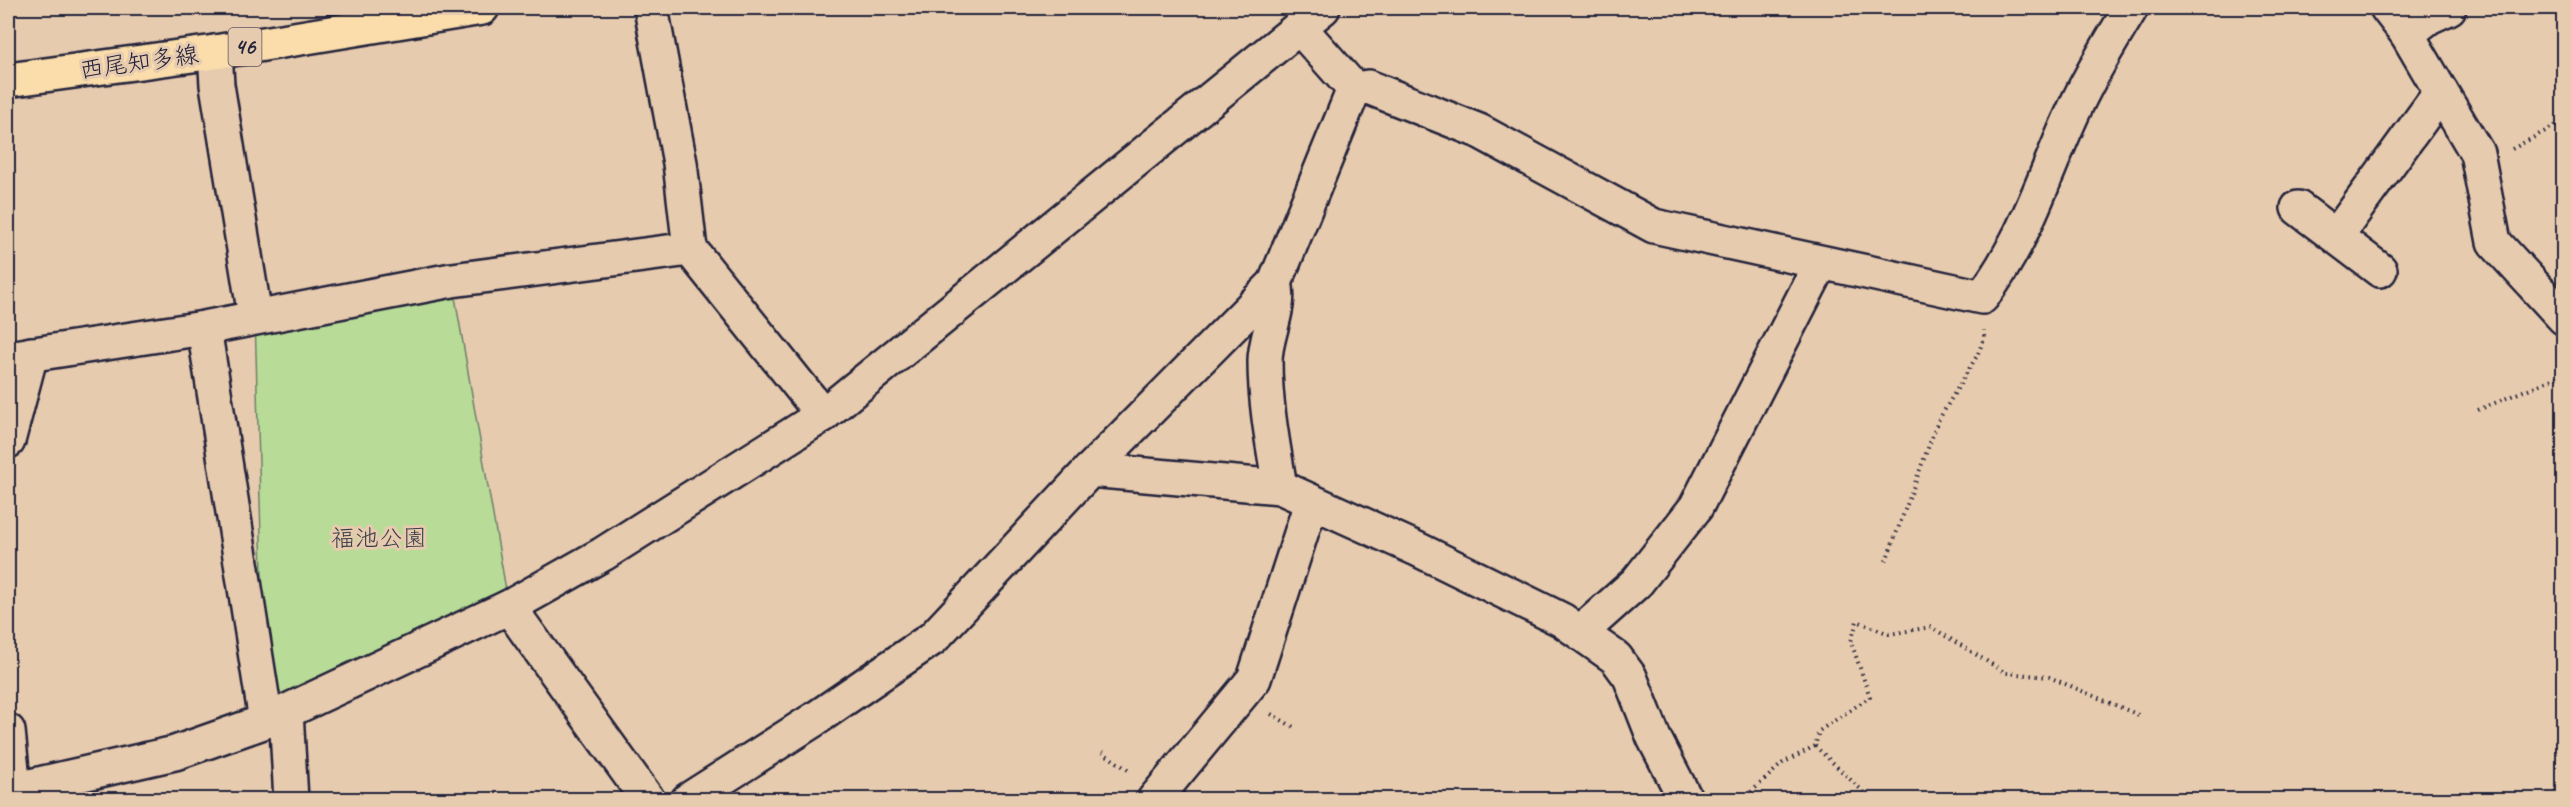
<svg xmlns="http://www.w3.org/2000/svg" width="2571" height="807" viewBox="0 0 2571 807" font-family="Caveat,'Klee One',sans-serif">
	<rect width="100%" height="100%" fill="#e7cbae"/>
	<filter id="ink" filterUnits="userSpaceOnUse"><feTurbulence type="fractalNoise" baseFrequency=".0167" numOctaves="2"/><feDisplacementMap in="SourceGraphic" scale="12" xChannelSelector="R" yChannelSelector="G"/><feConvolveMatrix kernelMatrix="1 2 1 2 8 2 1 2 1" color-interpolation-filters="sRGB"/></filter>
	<g filter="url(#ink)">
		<polygon fill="#b8dc97" stroke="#6d7f69" stroke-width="1.5" points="452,280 509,607 266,721 255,316"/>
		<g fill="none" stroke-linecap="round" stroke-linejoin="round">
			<g stroke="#22223b" stroke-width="38">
				<g id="minor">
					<polyline points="651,8 680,163 690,249 823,415"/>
					<polyline points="2387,8 2407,34 2429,17 2449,8"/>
					<polyline points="1299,27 1354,89"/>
					<polyline points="215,52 217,85 255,316"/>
					<path d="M1354 89 1368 87 1479 131 1654 226 1982 297C2027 238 2044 174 2075 108 2091 73 2112 40 2131 8"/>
					<polyline points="2441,92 2477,153 2494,242 2564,318"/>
					<polyline points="2298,208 2380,270"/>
					<polyline points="2337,235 2441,92 2407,34"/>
					<path d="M1275 283C1282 308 1265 335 1265 361 1265 404 1273 445 1280 487"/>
					<polyline points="204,328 266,721"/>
					<polyline points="8,358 204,328 452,280 690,249"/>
					<polyline points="8,441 31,354"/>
					<polyline points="1090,470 1280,487 1417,549 1562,620 1616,658 1630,677 1654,738 1686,800"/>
					<polyline points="509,607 648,800"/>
					<polyline points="1581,632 1637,582 1696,507 1821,263"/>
					<polyline points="286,712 291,800"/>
					<polyline points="8,731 15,800"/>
					<polyline points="8,791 175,753 266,721 509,607 603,554 823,415 1323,8"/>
					<polyline points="688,800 815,719 933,638 1090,470 1275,283 1354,89"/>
					<polyline points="1154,800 1254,679 1311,503"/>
				</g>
			</g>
			<g stroke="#22223b" stroke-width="38">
				<polyline id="major" points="8,80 215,52 482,8"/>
			</g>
			<g stroke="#22223b" stroke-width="4" stroke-dasharray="1.5 4.5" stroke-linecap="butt">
				<polyline points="2512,149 2564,121"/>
				<polyline points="2478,410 2564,374"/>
				<polyline points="1886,561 1938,421 1978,354 1984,338 1984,330"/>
				<polyline points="1271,714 1297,729"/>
				<polyline points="1815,746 1872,800"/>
				<polyline points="1102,752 1131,772"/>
				<polyline points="1742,800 1783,763 1815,746 1819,731 1870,697 1851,642 1857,621 1889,634 1931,627 2006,673 2049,677 2141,716"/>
			</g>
			<use href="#minor" stroke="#e7cbae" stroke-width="33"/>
			<use href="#major" stroke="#faddab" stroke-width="33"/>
		</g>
	</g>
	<g text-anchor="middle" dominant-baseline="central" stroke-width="6" stroke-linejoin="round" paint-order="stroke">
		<rect fill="#e7cbae" stroke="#5d555e" stroke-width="1.5" x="228.5" y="28" width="33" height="38" rx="4.5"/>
		<g font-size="22" font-weight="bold" fill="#22223b">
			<text x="245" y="47">46</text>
		</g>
		<g font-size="24" fill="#22223b" stroke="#e7cbae">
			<text transform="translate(139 62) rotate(-8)">西尾知多線</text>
		</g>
		<g font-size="24" fill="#383e49" stroke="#e7cbae">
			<text x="379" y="538">福池公園</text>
		</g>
	</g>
	<rect width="2571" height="807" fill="none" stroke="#e7cbae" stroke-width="30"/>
	<rect x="15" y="15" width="2541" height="777" fill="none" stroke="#22223b" stroke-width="2" filter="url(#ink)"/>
</svg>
